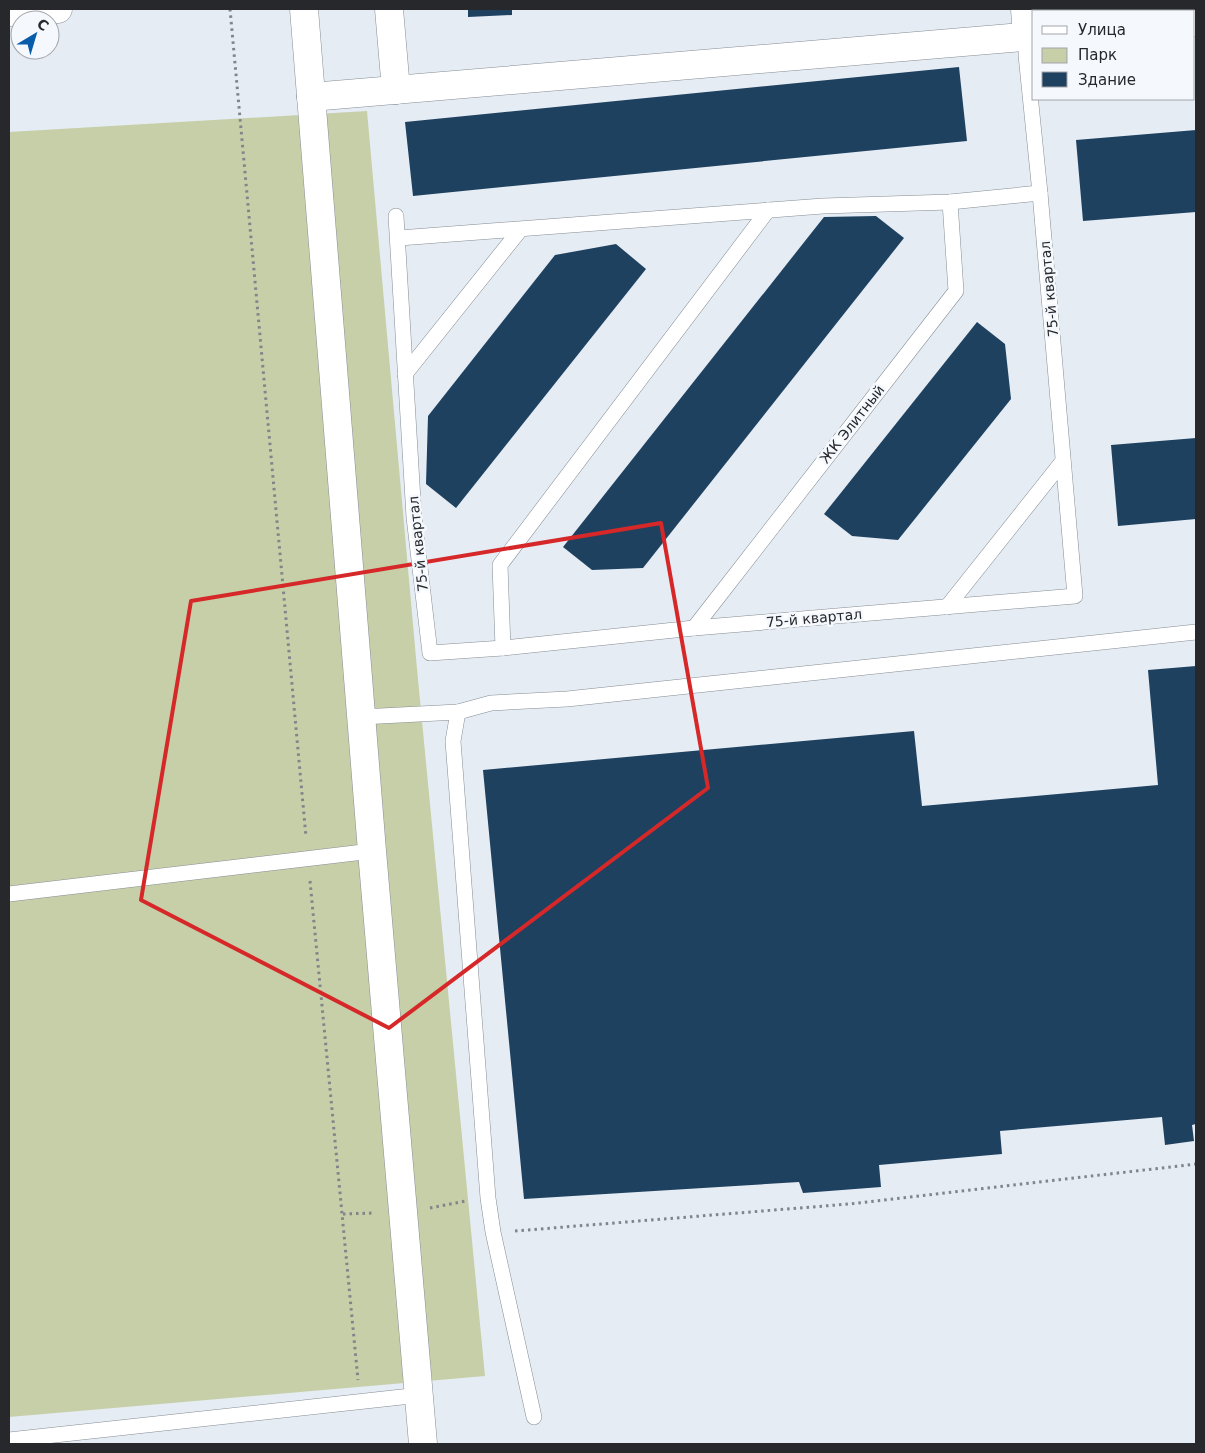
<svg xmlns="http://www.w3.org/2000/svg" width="1205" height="1453" viewBox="0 0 1205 1453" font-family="'DejaVu Sans',sans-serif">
	<rect width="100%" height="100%" fill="#e5ecf4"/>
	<polygon fill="#c6cfa8" points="367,111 417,669 485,1376 9,1417 9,132"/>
	<g fill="#1f4160">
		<polygon points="468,9 512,9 512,15 468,17"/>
		<polygon points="959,67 967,141 413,196 405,122"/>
		<polygon points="1196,130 1196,212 1083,221 1076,140"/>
		<polygon points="876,216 904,238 643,568 592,570 563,547 824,217"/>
		<polygon points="616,244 646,269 456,508 426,484 428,416 555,255"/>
		<polygon points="977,322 1005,344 1011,399 898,540 852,536 824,514"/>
		<polygon points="1196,438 1196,519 1118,526 1111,445"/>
		<polygon points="1196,666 1196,1124 1192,1125 1194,1141 1165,1145 1162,1117 1000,1131 1002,1154 879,1165 881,1187 803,1193 799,1182 524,1199 483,770 914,731 922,806 1158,785 1148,670"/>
	</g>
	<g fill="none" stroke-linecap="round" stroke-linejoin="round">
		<g stroke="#868d94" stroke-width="16">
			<g id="lane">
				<polyline points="396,216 414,517 430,653 503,648 694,628 1075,596 1040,193 1026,55 1027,37"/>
				<polyline points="399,238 823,206 950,202 1040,193"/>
				<polyline points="405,374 520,230"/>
				<polyline points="947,607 1063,461"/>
				<polyline points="694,628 956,291 950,202"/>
				<polyline points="503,648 500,565 768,210"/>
				<polyline points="361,717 458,712"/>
				<polyline points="9,894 372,851"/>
				<polyline points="534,1417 493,1232 488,1198 453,741 458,712 491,703 567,699 1196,632"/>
				<polyline points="9,1440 420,1395"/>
			</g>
		</g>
		<g stroke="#868d94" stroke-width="29">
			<g id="street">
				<polyline points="304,9 372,851 423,1444"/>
				<polyline points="389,9 396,90"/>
				<polyline points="1025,9 1027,37"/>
				<polyline points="9,12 58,9"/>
				<polyline points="1194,22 1196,22"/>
				<polyline points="311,97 1034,36"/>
			</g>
		</g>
		<g stroke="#80858a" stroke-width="3" stroke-dasharray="2.5 4" stroke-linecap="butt">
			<polyline points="230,9 306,837"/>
			<polyline points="310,881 358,1380"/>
			<polyline points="430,1208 466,1201"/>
			<polyline points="343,1214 375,1213"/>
			<polyline points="515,1231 849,1204 1196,1164"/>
		</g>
		<use href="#lane" stroke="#fff" stroke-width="15"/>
		<use href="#street" stroke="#fff" stroke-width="28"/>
	</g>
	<path fill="none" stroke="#d62828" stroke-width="4" stroke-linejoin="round" d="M661 523 708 788 389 1028 141 900 191 601Z"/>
	<g text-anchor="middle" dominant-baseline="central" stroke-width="5" stroke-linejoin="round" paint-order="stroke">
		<g font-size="14" fill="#26282b" stroke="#f5f9fe">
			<text transform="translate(1049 289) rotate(-95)">75-й квартал</text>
			<text transform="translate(852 424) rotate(-52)">ЖК Элитный</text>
			<text transform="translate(418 544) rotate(-96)">75-й квартал</text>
			<text transform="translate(814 618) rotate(-5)">75-й квартал</text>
		</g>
	</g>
	<rect width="1205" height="1453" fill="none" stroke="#26282b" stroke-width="20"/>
	<rect x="1032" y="10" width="162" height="90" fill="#f5f9fe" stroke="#a2a5aa"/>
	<rect x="1042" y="26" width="25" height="8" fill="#ffffff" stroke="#a2a5aa"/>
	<text x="1078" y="35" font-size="15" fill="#26282b">Улица</text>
	<rect x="1042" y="48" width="25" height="15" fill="#c6cfa8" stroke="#a2a5aa"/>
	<text x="1078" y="60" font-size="15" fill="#26282b">Парк</text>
	<rect x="1042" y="72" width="25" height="15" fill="#1f4160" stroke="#a2a5aa"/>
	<text x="1078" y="85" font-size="15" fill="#26282b">Здание</text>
	<g transform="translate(35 35) rotate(38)"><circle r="24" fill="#f5f9fe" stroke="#a2a5aa"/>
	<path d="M0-4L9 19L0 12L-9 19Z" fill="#085dab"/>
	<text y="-8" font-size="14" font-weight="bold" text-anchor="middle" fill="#26282b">С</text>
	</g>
</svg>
